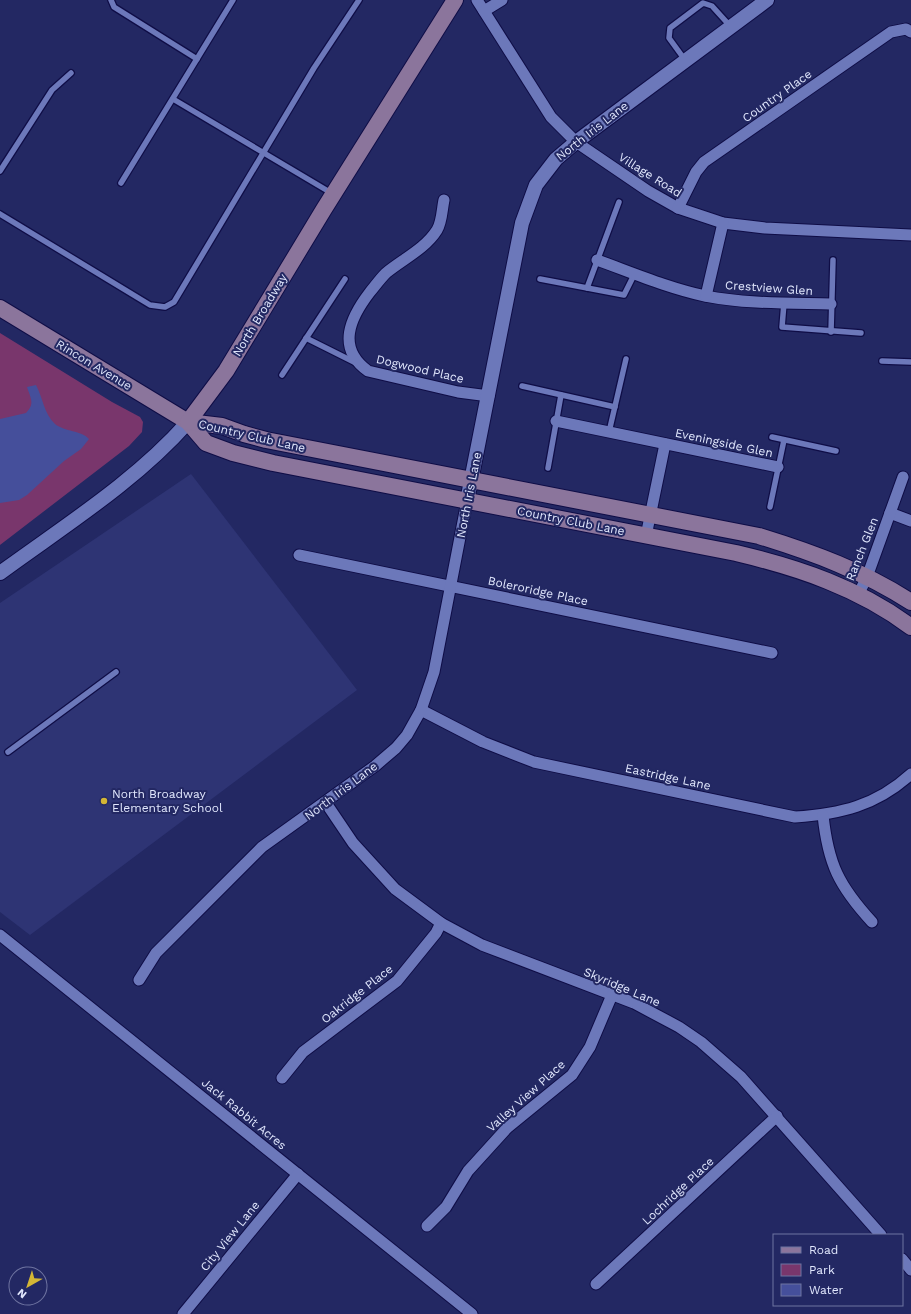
<svg xmlns="http://www.w3.org/2000/svg" width="911" height="1314" viewBox="0 0 911 1314" font-family="'Work Sans',sans-serif">
	<rect width="100%" height="100%" fill="#232863"/>
	<polygon fill="#2e3474" points="191,474 357,690 30,935 0,912 0,603"/>
	<polygon fill="#79366c" points="0,333 112,402 140,417 143,422 142,432 129,446 0,545"/>
	<path fill="#454f9b" d="M36 385C43 398 44 414 55 424 65 432 81 430 89 439L81 449 64 461 27 495 19 500 0 503V419L26 413C35 404 31 399 27 387Z"/>
	<g fill="none" stroke-linecap="round" stroke-linejoin="round">
		<g stroke="#0f0d46" stroke-width="8">
			<g id="service">
				<polyline points="111,0 114,7 197,59"/>
				<polyline points="685,60 669,38 670,28 703,3 712,6 731,27"/>
				<polyline points="173,99 333,194"/>
				<polyline points="0,171 52,90 71,73"/>
				<polyline points="121,183 233,0"/>
				<polyline points="0,214 150,305 165,307 174,302 314,68 359,0"/>
				<polyline points="540,279 624,295 635,273"/>
				<polyline points="587,288 619,202"/>
				<polyline points="784,303 782,327 861,333"/>
				<polyline points="831,332 833,260"/>
				<polyline points="306,338 356,363"/>
				<polyline points="882,361 911,362"/>
				<polyline points="282,375 345,279"/>
				<polyline points="522,386 615,407"/>
				<polyline points="609,432 626,359"/>
				<polyline points="772,437 836,451"/>
				<polyline points="548,468 561,395"/>
				<polyline points="770,507 784,440"/>
				<polyline points="8,752 116,672"/>
			</g>
		</g>
		<g stroke="#0f0d46" stroke-width="13">
			<g id="minor">
				<polyline points="477,0 551,117 576,142 648,191 678,208 723,223 765,228 911,235"/>
				<polyline points="484,11 502,0"/>
				<path d="M444 200C442 209 442 222 437 230 425 249 403 259 386 273 380 279 375 286 370 292 350 318 336 348 368 371L458 392 489 396"/>
				<polyline points="678,208 696,172 704,162 891,32 906,29 911,32"/>
				<path d="M597 260C633 273 668 288 705 296 746 304 790 303 831 304"/>
				<polyline points="706,296 723,223"/>
				<polyline points="556,421 778,467"/>
				<polyline points="890,513 911,521"/>
				<polyline points="646,536 665,444"/>
				<polyline points="299,555 772,653"/>
				<polyline points="858,595 867,577 903,477"/>
				<path d="M421 710 483 742 534 762 795 817C840 814 876 806 911 774"/>
				<polyline points="326,803 353,843 395,889 441,923 482,945 634,1003 679,1027 701,1042 741,1077 881,1235"/>
				<path d="M823 815C828 864 839 886 872 922"/>
				<polyline points="0,935 472,1314"/>
				<polyline points="139,980 156,953 262,847 375,766 396,748 407,735 421,710 434,672 467,501"/>
				<polyline points="282,1078 303,1052 397,981 436,933 441,923"/>
				<polyline points="427,1226 446,1207 468,1171 507,1128 572,1075 590,1047 612,995"/>
				<polyline points="902,1259 911,1270"/>
				<polyline points="596,1284 777,1116"/>
				<polyline points="183,1314 298,1174"/>
			</g>
		</g>
		<g stroke="#0f0d46" stroke-width="16">
			<g id="tertiary">
				<polyline points="467,501 522,223 536,185 556,159 576,142 767,0"/>
				<path d="M0 573C64 526 135 482 188 422"/>
			</g>
		</g>
		<g stroke="#0f0d46" stroke-width="18">
			<g id="secondary">
				<path d="M0 308 188 422 206 443 233 453 273 463 736 553C799 568 859 588 911 627"/>
				<path d="M188 422 222 426 244 434 266 440 759 536C814 553 863 571 911 602"/>
				<polyline points="188,422 226,371 324,209 455,0"/>
			</g>
		</g>
		<use href="#service" stroke="#6c78ba" stroke-width="5.5"/>
		<use href="#minor" stroke="#6c78ba" stroke-width="11"/>
		<use href="#tertiary" stroke="#6c78ba" stroke-width="14"/>
		<use href="#secondary" stroke="#8b759c" stroke-width="16"/>
	</g>
	<circle fill="#d4b635" stroke="#232863" stroke-width="1.5" cx="104" cy="801" r="4"/>
	<g text-anchor="middle" dominant-baseline="central" stroke-width="4" stroke-linejoin="round" paint-order="stroke">
		<g font-size="12" fill="#e1e7fd" stroke="#232863">
			<text transform="translate(777 96) rotate(-35)">Country Place</text>
			<text transform="translate(592 131) rotate(-38)">North Iris Lane</text>
			<text transform="translate(650 175) rotate(32)">Village Road</text>
			<text transform="translate(769 288) rotate(4)">Crestview Glen</text>
			<text transform="translate(260 315) rotate(-59)">North Broadway</text>
			<text transform="translate(94 365) rotate(31)">Rincon Avenue</text>
			<text transform="translate(420 369) rotate(13)">Dogwood Place</text>
			<text transform="translate(252 436) rotate(13)">Country Club Lane</text>
			<text transform="translate(724 443) rotate(12)">Eveningside Glen</text>
			<text transform="translate(469 495) rotate(-79)">North Iris Lane</text>
			<text transform="translate(571 521) rotate(11)">Country Club Lane</text>
			<text transform="translate(862 549) rotate(-68)">Ranch Glen</text>
			<text transform="translate(538 591) rotate(12)">Boleroridge Place</text>
			<text transform="translate(668 777) rotate(12)">Eastridge Lane</text>
			<text transform="translate(341 791) rotate(-37)">North Iris Lane</text>
			<text transform="translate(622 987) rotate(23)">Skyridge Lane</text>
			<text transform="translate(357 994) rotate(-38)">Oakridge Place</text>
			<text transform="translate(526 1096) rotate(-42)">Valley View Place</text>
			<text transform="translate(244 1114) rotate(39)">Jack Rabbit Acres</text>
			<text transform="translate(678 1191) rotate(-43)">Lochridge Place</text>
			<text transform="translate(230 1236) rotate(-51)">City View Lane</text>
		</g>
		<g font-size="12" fill="#e1e7fd" stroke="#232863" text-anchor="start">
			<text x="112" y="794">North Broadway<tspan x="112" dy="14">Elementary School</tspan></text>
		</g>
	</g>
	<rect x="773" y="1234" width="130" height="72" fill="#232863" stroke="#6f74a1"/>
	<rect x="781" y="1247" width="20" height="6" fill="#8b759c" stroke="#6f74a1"/>
	<text x="809" y="1254" font-size="12" fill="#e1e7fd">Road</text>
	<rect x="781" y="1264" width="20" height="12" fill="#79366c" stroke="#6f74a1"/>
	<text x="809" y="1274" font-size="12" fill="#e1e7fd">Park</text>
	<rect x="781" y="1284" width="20" height="12" fill="#454f9b" stroke="#6f74a1"/>
	<text x="809" y="1294" font-size="12" fill="#e1e7fd">Water</text>
	<g transform="translate(28 1286) rotate(219)"><circle r="19" fill="#232863" stroke="#6f74a1"/>
	<path d="M0-3L7 15L0 10L-7 15Z" fill="#d4b635"/>
	<text y="-6" font-size="11" font-weight="bold" text-anchor="middle" fill="#e1e7fd">N</text>
	</g>
</svg>
